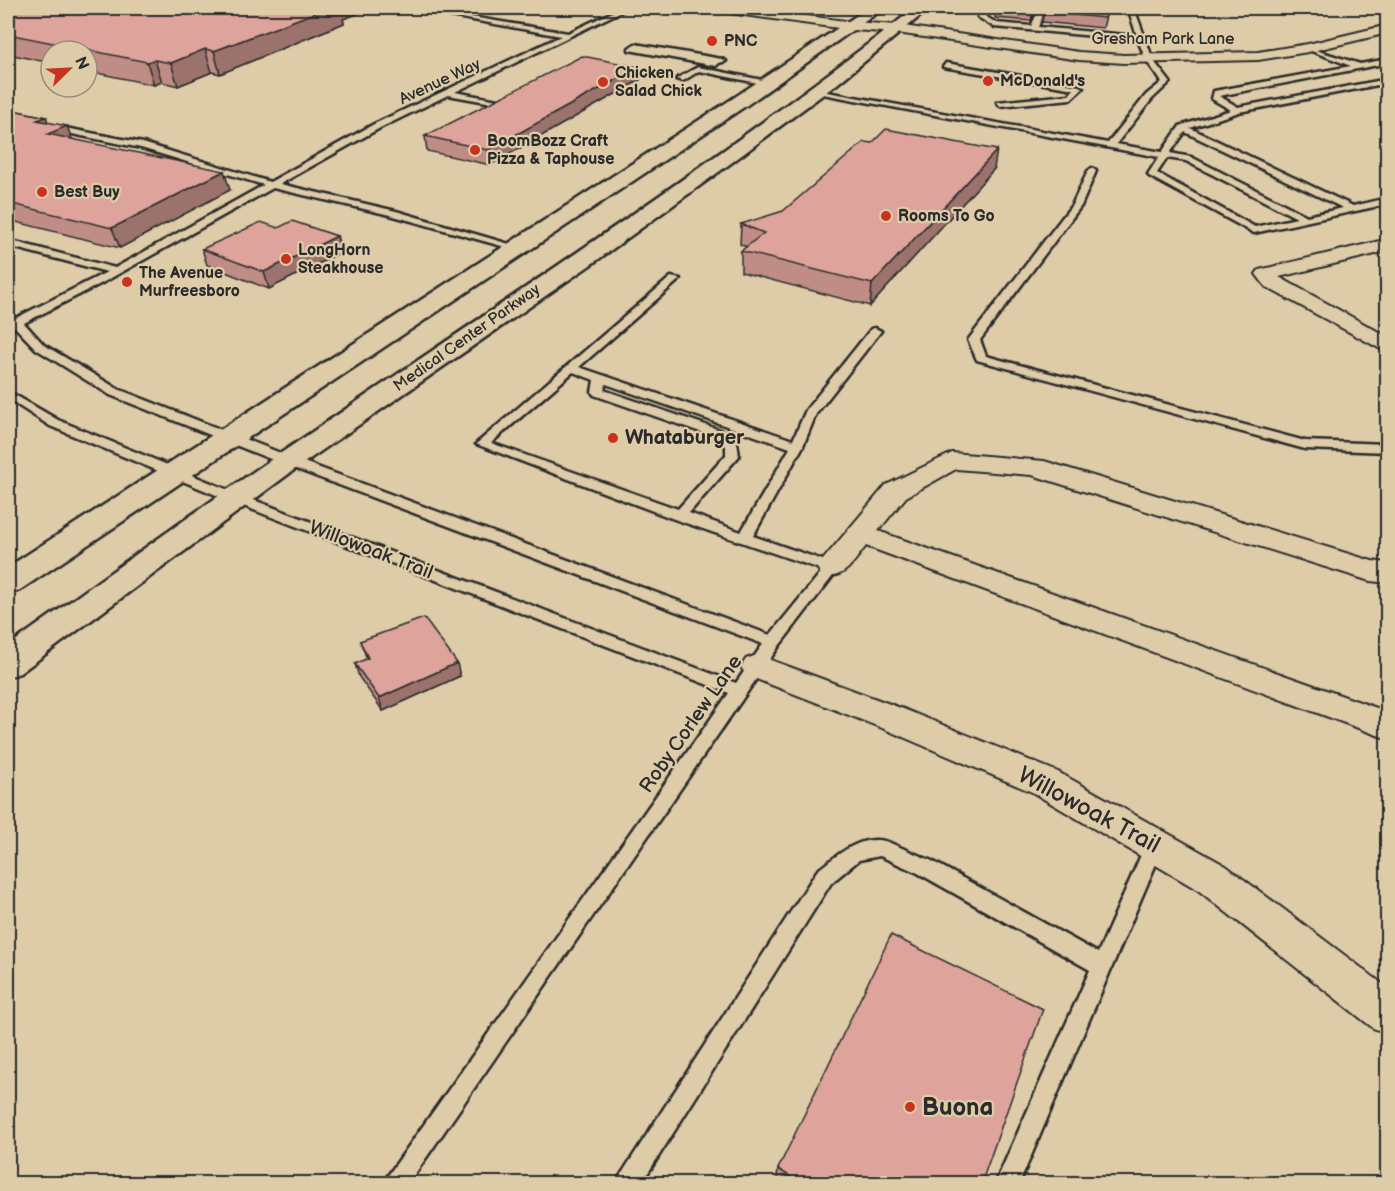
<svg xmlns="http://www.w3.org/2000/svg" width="1395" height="1191" viewBox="0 0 1395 1191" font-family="'Balsamiq Sans',sans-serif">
	<rect width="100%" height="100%" fill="#decca9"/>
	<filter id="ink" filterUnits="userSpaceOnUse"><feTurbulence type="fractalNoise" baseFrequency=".0167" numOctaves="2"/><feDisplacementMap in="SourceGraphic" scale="12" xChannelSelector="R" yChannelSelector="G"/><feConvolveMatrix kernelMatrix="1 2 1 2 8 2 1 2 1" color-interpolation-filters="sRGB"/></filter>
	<g filter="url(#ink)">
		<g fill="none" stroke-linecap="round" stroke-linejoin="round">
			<g stroke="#2b2b2b" stroke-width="5">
				<g id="service">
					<path d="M406 8H417L568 33 621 8H628L455 92 503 101V105L448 95 380 128 280 184 396 211 516 246V250L390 215 273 188 102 283 24 323 44 345 118 389 293 458 770 635 823 570 674 519 476 444 671 277 680 279 579 367 793 440 806 410 871 329 875 328 881 331 816 414 803 446 753 536 837 565 839 568 779 646 408 1184H382L729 693 233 502 50 426 8 399V391L58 420 243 496 736 683 763 644 283 464 110 395 36 349 15 327 8 328V322L107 272 8 246V240L115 268 264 185 141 148 8 121V117L143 143 270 182 374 124 561 36ZM573 372 594 380 592 392 594 395 712 436 726 446V455L678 509 491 443ZM606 384 790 448 741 532 689 513 739 456 737 442 720 430 604 390Z"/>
					<path d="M983 8H989L985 16 996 23 1031 26 1040 8H1046L1038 27 1137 36 1128 8H1134L1153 60 1170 82 1152 99 1116 144 1162 152 1180 126 1231 110 1212 99 1214 91 1351 66 1306 49V47L1360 64 1388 59V63L1219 96 1238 107 1388 79V83L1239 112 1190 128 1353 206 1388 198V204L1254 233 1149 176 1148 174 1159 157 812 92 816 90 1108 143 1146 95 1162 82 1146 60 1138 40 994 27 978 17ZM1185 132 1343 208 1307 216 1191 157 1170 153ZM1167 158 1186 161 1297 218 1255 227 1157 173Z"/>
					<polygon points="635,44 722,59 726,61 719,63 716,66 629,50 629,48"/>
					<polygon points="946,63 1079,86 1083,88 1071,99 1000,106 997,102 1069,95 1074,89 943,67"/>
					<polygon points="698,67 767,81 771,83 767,85 699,71 683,81 676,79"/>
					<polygon points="1092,168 1096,171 1081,206 980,340 986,356 1305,441 1388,444 1388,452 1305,449 977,360 968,340 1072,205 1088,171"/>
					<path d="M1155 837 1162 839 1164 845 1019 1184H995L1090 970 918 873 880 856 859 860 831 883 641 1184H615L817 871C836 856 861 833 888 842L932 861 1098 953 1148 839Z"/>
				</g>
			</g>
			<g stroke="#2b2b2b" stroke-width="4">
				<g id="minor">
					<polygon points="716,8 746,8 853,22 897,25 1079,52 1124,55 1258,52 1308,44 1388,25 1388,33 1308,52 1258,60 1124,63 1079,60 897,33 853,30 722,12"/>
					<polygon points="1388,239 1388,251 1279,277 1388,337 1388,353 1266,287 1256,274 1259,270"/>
					<path d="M952 453 1044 461 1372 561 1388 563V583L1370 581 1032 475 956 469 906 497 878 531 1388 712V739L866 546C853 562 844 581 822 575L817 568 822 561 886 485Z"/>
					<polygon points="757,655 906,710 1058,772 1226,866 1388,988 1388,1034 1373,1028 1198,890 1032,792 882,728 746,675 741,667 746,659"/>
				</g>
			</g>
			<g stroke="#2b2b2b" stroke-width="5">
				<g id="secondary">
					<polygon points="868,8 884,8 747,105 20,590 8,593 8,567 735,97"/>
					<path d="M915 8H930L837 84 731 163 596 261 298 467 20 673 8 677V646C98 582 188 516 281 453 494 308 711 167 915 8Z"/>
				</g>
			</g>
			<use href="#service" fill="#decca9" fill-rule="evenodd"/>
			<use href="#minor" fill="#decca9" fill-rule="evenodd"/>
			<use href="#secondary" fill="#decca9" fill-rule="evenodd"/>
		</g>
		<g fill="#bf8d85" stroke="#2b2b2b" stroke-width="1.5">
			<polygon points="8,8 355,8 357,14 343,19 344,23 220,74 212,72 178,86 162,82 154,85 87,71 87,51 51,51 51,63 8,54"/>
			<polygon points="997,8 1038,8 1031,21 995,18"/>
			<polygon points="1108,8 1103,28 1042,22 1044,12"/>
			<polygon points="640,80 490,165 427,151 425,136"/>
			<polygon points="8,109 46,117 48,122 72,139 230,190 120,248 8,220"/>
			<polygon points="994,169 870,306 741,272 741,251 747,247 740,244 741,224"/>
			<polygon points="337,236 341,252 269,289 207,265 202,249"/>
			<polygon points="360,641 460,676 383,711 359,677 355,664 367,659"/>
			<polygon points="778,1169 981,1184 776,1184"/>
		</g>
		<g fill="#9b736c" stroke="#2b2b2b" stroke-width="1.5">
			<polygon points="327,8 355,8 357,14 343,19 344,23 220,74 214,51"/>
			<polygon points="1035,8 1038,8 1031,21 1033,11"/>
			<polygon points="205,49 212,72 178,86 171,63"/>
			<polygon points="155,60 162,82 154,85 147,62"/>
			<polygon points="639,67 640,80 490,165 488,150"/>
			<polygon points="46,117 52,132 67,126 74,144 55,152 37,120"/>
			<polygon points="997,150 994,169 870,306 872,284"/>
			<polygon points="224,171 230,190 120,248 112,228"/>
			<polygon points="337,236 341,252 269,289 264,272"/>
			<polygon points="457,663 460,676 383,711 379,698"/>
		</g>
		<g fill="#dea49b" stroke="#2b2b2b" stroke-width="1.5">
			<polygon points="8,8 327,8 214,51 205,49 171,63 155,60 147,62 8,34"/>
			<polygon points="997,8 1035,8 1033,11"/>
			<polygon points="1046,8 1108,8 1105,18 1044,12"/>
			<polygon points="582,56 639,67 488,150 425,136"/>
			<polygon points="8,109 46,117 37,120 67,126 48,134 224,171 112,228 8,203"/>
			<polygon points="886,129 997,150 872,284 741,251 764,233 741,224 783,211 864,142 872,143"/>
			<polygon points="292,221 337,236 264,272 202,249 261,222 278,228"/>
			<polygon points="424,618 457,663 379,698 355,664 368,658 360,641"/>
			<polygon points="891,935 1043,1009 981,1184 931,1184 926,1181 925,1184 802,1184 778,1169"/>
		</g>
	</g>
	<g fill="#c8321e" stroke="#decca9" stroke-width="2">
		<circle cx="712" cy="41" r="6"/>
		<circle cx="988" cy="81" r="6"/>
		<circle cx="603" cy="82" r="6"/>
		<circle cx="475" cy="150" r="6"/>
		<circle cx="42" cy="192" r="6"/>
		<circle cx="886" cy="216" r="6"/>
		<circle cx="286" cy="259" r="6"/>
		<circle cx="127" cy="282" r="6"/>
		<circle cx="613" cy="438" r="6"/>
		<circle cx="910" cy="1107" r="6"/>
	</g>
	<g text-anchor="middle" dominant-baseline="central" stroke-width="4.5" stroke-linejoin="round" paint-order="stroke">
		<g font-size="16" fill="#2b2b2b" stroke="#decca9">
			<text x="1163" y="39">Gresham Park Lane</text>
			<text transform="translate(440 82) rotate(-25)">Avenue Way</text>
			<text transform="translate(467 338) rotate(-35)">Medical Center Parkway</text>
		</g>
		<g font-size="16" font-weight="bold" fill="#2b2b2b" stroke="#decca9" text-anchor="start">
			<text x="724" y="41">PNC</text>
			<text x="615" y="73">Chicken<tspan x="615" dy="18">Salad Chick</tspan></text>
			<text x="1000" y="81">McDonald's</text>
			<text x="487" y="141">BoomBozz Craft<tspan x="487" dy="18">Pizza &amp; Taphouse</tspan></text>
			<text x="54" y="192">Best Buy</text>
			<text x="898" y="216">Rooms To Go</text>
			<text x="298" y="250">LongHorn<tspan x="298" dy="18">Steakhouse</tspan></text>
			<text x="139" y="273">The Avenue<tspan x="139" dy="18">Murfreesboro</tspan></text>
		</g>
		<g font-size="20" font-weight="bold" fill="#2b2b2b" stroke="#decca9" text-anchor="start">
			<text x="625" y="438">Whataburger</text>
		</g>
		<g font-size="20" fill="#2b2b2b" stroke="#decca9">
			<text transform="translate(371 550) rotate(21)">Willowoak Trail</text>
			<text transform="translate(691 724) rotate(-55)">Roby Corlew Lane</text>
		</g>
		<g font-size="24" fill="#2b2b2b" stroke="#decca9">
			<text transform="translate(1089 810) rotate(28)">Willowoak Trail</text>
		</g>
		<g font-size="24" font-weight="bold" fill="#2b2b2b" stroke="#decca9" text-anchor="start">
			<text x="922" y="1107">Buona</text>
		</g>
	</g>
	<rect width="1395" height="1191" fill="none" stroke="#decca9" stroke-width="30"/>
	<rect x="15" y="15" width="1365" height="1161" fill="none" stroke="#2b2b2b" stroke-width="2" filter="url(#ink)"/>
	<g transform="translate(69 69) rotate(66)"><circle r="28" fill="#decca9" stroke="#968c77" stroke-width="1.5"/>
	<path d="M0-4.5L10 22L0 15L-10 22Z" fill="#c8321e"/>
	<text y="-9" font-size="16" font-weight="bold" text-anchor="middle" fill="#2b2b2b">N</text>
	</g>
</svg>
